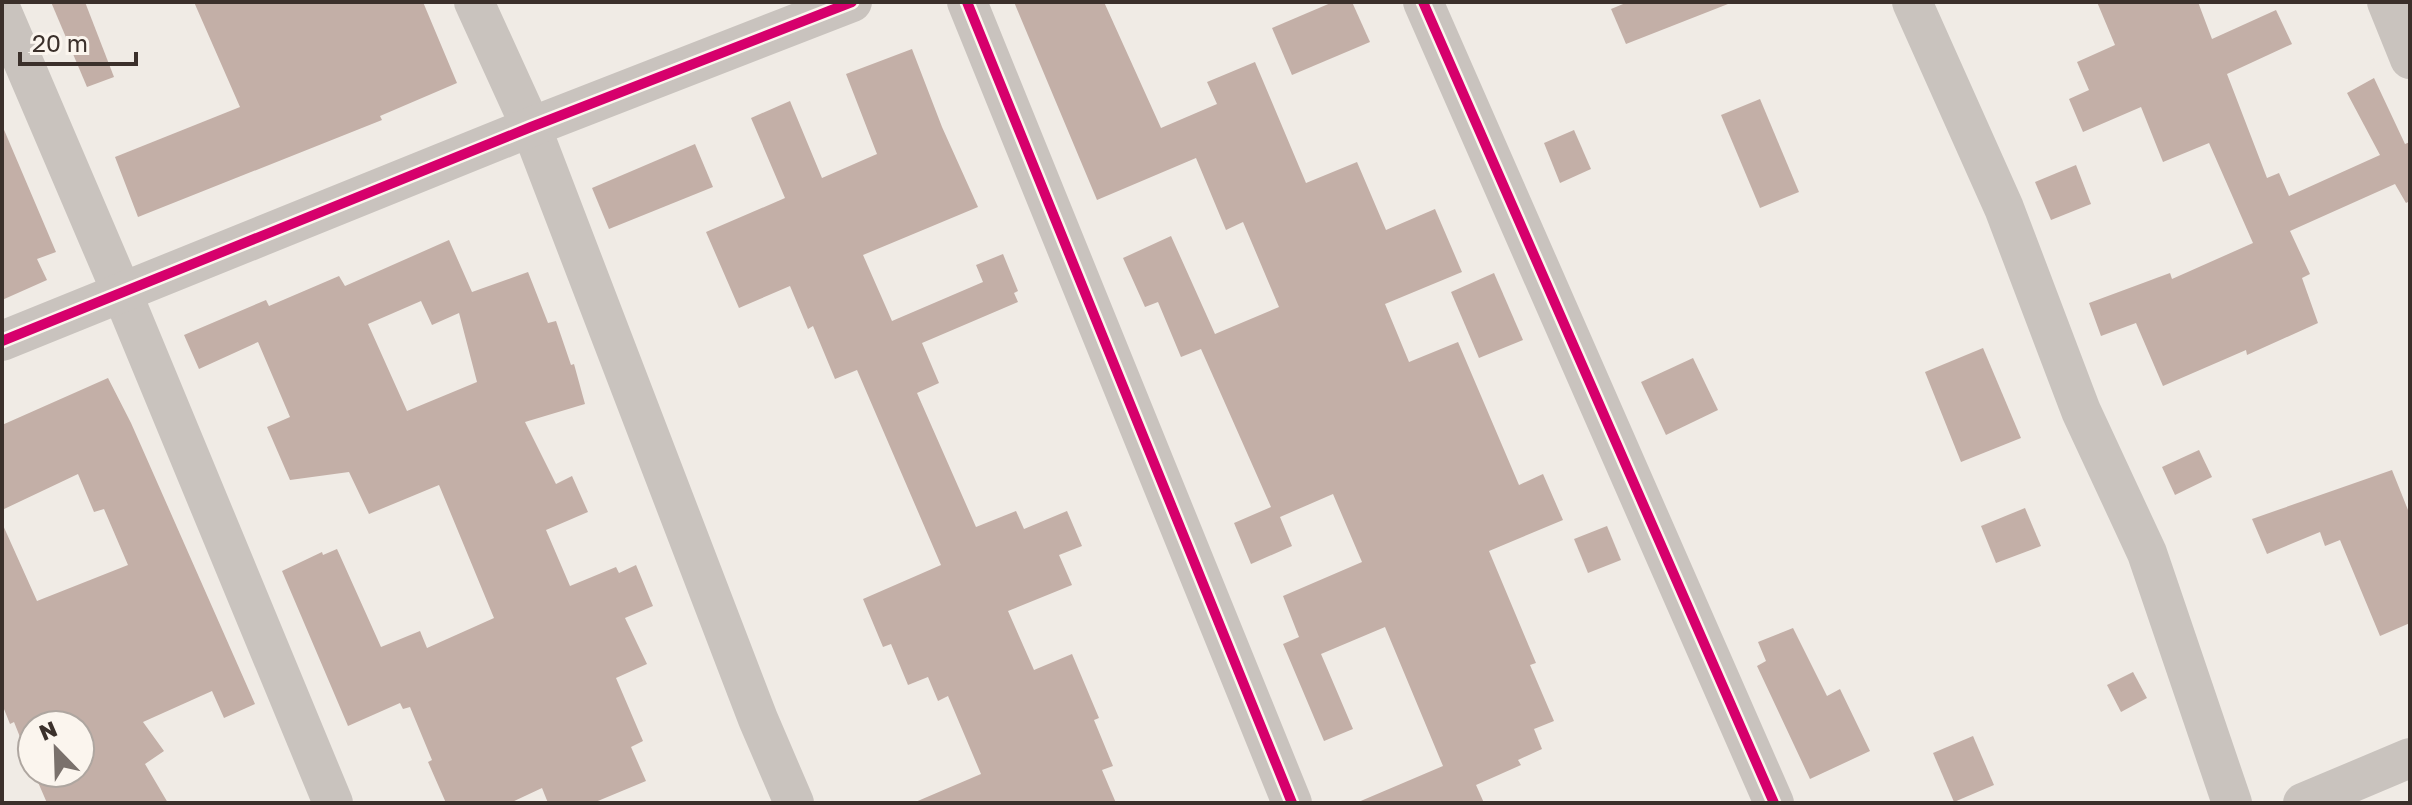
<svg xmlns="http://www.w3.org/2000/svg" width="2412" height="805" viewBox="0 0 2412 805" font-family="'Golos Text',sans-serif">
	<rect width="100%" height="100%" fill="#f0ebe5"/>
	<g fill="#c3afa7" fill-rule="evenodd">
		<polygon points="51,2 85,2 114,77 87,87"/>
		<polygon points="194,2 423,2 457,83 380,116 382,120 138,217 115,157 240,107"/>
		<polygon points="1014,2 1104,2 1161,128 1217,104 1207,82 1255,62 1306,183 1357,162 1386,230 1435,209 1462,272 1385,304 1409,362 1458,342 1519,485 1543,474 1563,520 1489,551 1536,663 1530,665 1554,721 1534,729 1542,749 1518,760 1521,765 1476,785 1484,803 1356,803 1443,766 1385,627 1321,654 1353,729 1324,741 1283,644 1299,637 1283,596 1362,562 1333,494 1280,517 1292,546 1251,564 1234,523 1271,507 1201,349 1181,357 1158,302 1145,307 1123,258 1171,236 1215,334 1279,307 1243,222 1226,230 1196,158 1097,200"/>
		<polygon points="1333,2 1352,2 1370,42 1292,75 1272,28"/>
		<polygon points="1628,2 1728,2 1728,4 1626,44 1611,9"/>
		<polygon points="2097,2 2198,2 2212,39 2276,10 2292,44 2227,74 2267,178 2279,173 2289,196 2380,155 2347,93 2374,78 2405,144 2410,142 2410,201 2406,203 2395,184 2290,231 2310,274 2302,278 2318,323 2247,355 2246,350 2163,386 2136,323 2101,336 2089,303 2170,273 2172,279 2253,243 2209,143 2163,162 2141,107 2083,132 2069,99 2089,90 2077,62 2115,45"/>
		<polygon points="912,49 942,127 978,207 863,255 892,321 983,282 976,265 1003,254 1018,291 1014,293 1018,302 922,343 939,383 917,393 976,527 1016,511 1024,529 1067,511 1082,546 1059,555 1072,585 1008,611 1034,670 1072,654 1099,718 1094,720 1113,766 1102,770 1116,803 913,803 981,774 948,696 938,701 928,677 908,685 891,644 883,647 863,599 941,565 857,370 835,379 813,326 808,329 790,286 739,308 706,232 785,198 751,118 790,101 822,178 877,154 846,74"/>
		<polygon points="1760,99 1799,192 1760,208 1721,115"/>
		<polygon points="2,125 56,252 37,259 47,280 2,300"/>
		<polygon points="1574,130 1591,169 1560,183 1544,143"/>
		<polygon points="695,144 713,187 609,229 592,188"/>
		<polygon points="2076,165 2091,204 2051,220 2035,182"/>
		<path d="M449 240 472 292 528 272 548 323 556 321 571 365 574 364 585 404 525 422 556 484 572 476 588 512 546 530 570 586 616 567 619 573 636 565 653 606 625 618 647 664 616 678 643 741 631 747 646 781 593 803H548L542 788 510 803H446L428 762 432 760 410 707 403 709 400 703 348 726 282 571 322 552 323 555 337 549 381 647 420 631 427 648 494 618 439 485 369 514 349 472 290 480 267 427 290 417 258 342 199 369 184 335 266 300 269 306 339 276 345 286ZM421 301 432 325 459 313 477 382 407 411 368 324Z"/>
		<polygon points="1494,273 1523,340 1479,358 1451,292"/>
		<polygon points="1983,348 2021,438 1961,462 1925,372"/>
		<polygon points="1693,358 1718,410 1666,435 1641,382"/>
		<polygon points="108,378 131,423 255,704 224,718 212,691 143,722 164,751 145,764 168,803 47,803 34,773 80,773 80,725 32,725 32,767 14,722 10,724 2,704 2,523 37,601 128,565 104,509 94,512 78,474 2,510 2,425"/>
		<polygon points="2199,450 2212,477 2175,495 2162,467"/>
		<polygon points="2392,470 2410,515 2410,623 2380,636 2340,540 2325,546 2320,532 2267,554 2252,519"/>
		<polygon points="2025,508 2041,546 1996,563 1981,526"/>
		<polygon points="1607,526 1621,560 1588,573 1574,539"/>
		<polygon points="1793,628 1827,696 1840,689 1870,751 1810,779 1757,666 1766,661 1758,642"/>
		<polygon points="2133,672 2147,698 2121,712 2107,685"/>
		<polygon points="1973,736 1994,785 1954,802 1933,753"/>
	</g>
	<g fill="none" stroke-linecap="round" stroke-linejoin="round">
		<g stroke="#c9c3be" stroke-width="40">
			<polyline points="474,2 531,127 758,719 794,803"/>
			<polyline points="967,2 1292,803"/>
			<polyline points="1423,2 1774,803"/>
			<polyline points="1912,2 2004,208 2081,411 2147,553 2232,803"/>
			<polyline points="2387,2 2410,59"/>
			<polyline points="2,12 122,293 333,803"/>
			<polyline points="2,341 531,127 852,2"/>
			<polyline points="2303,803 2410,758"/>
		</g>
		<g stroke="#fbf5ee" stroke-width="15">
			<g id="cycleway">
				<polyline points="967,2 1292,803"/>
				<polyline points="1423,2 1774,803"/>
				<polyline points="2,341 531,127 852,2"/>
			</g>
		</g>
		<use href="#cycleway" stroke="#d6006c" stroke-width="10"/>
	</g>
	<rect width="2412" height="805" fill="none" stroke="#3b302b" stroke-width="8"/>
	<g transform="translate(56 749) rotate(337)"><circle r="38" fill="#fbf5ee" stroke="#aea6a0" stroke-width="2"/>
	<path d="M0-6L14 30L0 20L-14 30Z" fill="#7a716c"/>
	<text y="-12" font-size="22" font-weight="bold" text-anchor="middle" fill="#3b302b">N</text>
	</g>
	<path d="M20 52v12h116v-12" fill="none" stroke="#3b302b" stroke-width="4"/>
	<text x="32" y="52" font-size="24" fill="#3b302b" stroke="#fbf5ee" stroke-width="6" paint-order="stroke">20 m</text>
</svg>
